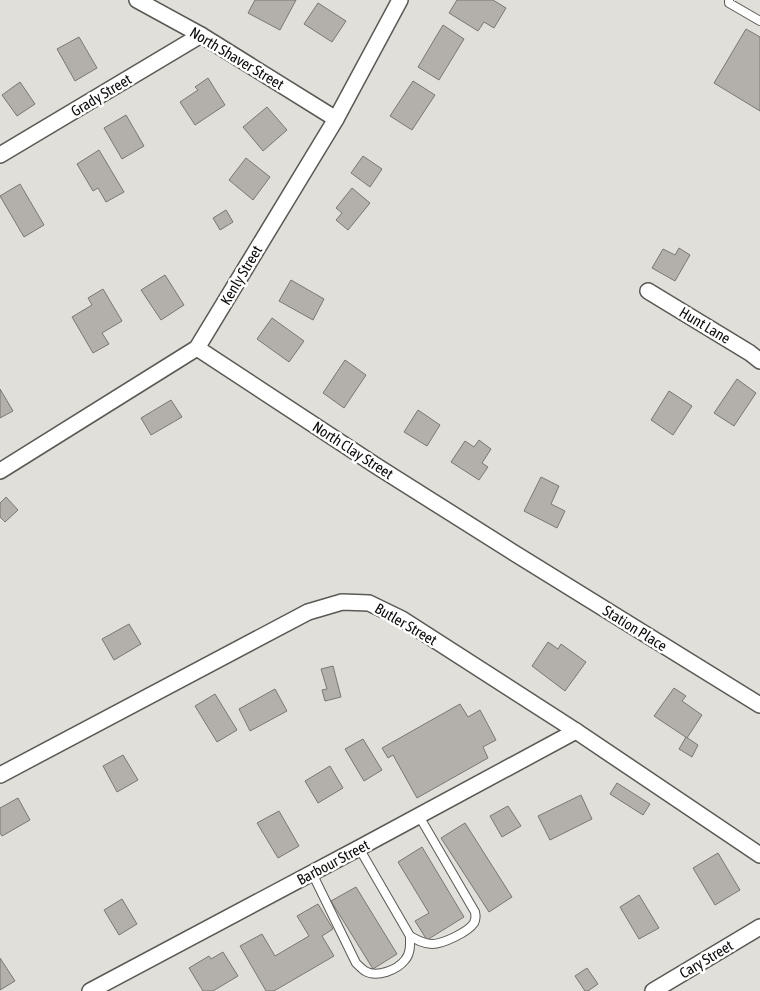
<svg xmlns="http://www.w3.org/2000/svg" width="760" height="991" viewBox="0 0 760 991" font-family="'Asap Condensed',sans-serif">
	<rect width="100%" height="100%" fill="#e1dfd9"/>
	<g fill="#b3afaa" stroke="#7b7773">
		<polygon points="255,0 296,0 280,30 248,13"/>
		<polygon points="457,0 493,0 506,8 494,28 484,22 478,31 449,13"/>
		<polygon points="318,3 346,21 332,42 304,24"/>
		<polygon points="443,25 464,39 439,80 418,67"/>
		<polygon points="746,29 760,37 760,111 714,83"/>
		<polygon points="79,37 97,68 75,81 57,49"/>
		<polygon points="208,78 225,105 195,125 180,102 198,90 195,87"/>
		<polygon points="413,81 435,95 412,130 390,116"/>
		<polygon points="20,82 35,104 17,116 2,95"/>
		<polygon points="267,107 287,130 263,151 243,127"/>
		<polygon points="126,115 144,146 122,159 104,128"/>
		<polygon points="99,150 124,192 106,202 98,188 93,191 77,164"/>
		<polygon points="363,156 382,169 370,187 351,173"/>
		<polygon points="246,158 270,177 253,200 229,180"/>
		<polygon points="20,184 44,225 24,237 0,196"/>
		<polygon points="352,188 370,203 348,230 336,220 342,213 336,208"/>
		<polygon points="226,210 233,222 220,230 213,218"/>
		<polygon points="679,248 690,255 675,281 652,268 663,249 675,255"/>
		<polygon points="165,275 184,305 161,320 141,290"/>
		<polygon points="291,280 324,299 313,320 279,301"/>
		<polygon points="103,289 122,321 102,333 109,344 93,353 72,317 92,305 88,298"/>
		<polygon points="272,318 304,341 289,362 257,339"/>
		<polygon points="345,360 366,375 344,408 323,393"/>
		<polygon points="737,379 756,393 734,426 714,413"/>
		<polygon points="0,389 13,411 0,418"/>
		<polygon points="669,391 692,406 673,435 651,420"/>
		<polygon points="171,400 182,417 151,435 141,418"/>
		<polygon points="418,410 440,425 427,446 404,432"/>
		<polygon points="479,440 491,449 482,463 488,467 479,480 451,462 465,441 474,447"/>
		<polygon points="541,477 559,486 551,504 565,511 557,528 524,511"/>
		<polygon points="6,497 18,510 5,522 0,517 0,503"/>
		<polygon points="129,624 141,644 114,660 102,639"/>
		<polygon points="548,642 558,649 561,644 586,662 565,691 532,666"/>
		<polygon points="333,666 341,697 325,701 322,690 327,689 321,669"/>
		<polygon points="674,688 686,696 682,701 702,715 687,738 654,716"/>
		<polygon points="275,689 287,711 250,731 239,709"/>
		<polygon points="215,694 237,730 217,742 195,706"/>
		<polygon points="460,704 468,717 480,710 496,740 483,747 488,758 417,798 393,755 388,758 382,748"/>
		<polygon points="686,737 698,745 692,757 679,749"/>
		<polygon points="363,739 382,770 364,781 345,749"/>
		<polygon points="123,755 138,780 117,792 103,766"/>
		<polygon points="330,766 343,788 318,803 305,781"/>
		<polygon points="617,783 650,804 643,815 610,794"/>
		<polygon points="581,795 592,819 550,840 538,816"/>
		<polygon points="18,798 30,820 2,836 0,833 0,808"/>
		<polygon points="508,806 521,826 502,837 490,816"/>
		<polygon points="279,811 299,846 278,858 257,823"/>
		<polygon points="465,823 512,897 489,912 441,838"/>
		<polygon points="422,847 464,917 427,940 415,921 429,913 398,862"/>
		<polygon points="718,853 740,890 715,905 693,868"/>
		<polygon points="356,887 397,954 373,969 331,901"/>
		<polygon points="639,895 659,928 639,939 620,907"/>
		<polygon points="122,899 137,924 119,935 104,910"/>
		<polygon points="318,904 333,929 322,936 334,956 274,991 266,991 240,946 262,934 275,956 309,936 297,916"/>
		<polygon points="223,952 238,976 213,991 203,991 189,968 209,956 211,959"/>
		<polygon points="0,958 15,981 0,990"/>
		<polygon points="587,968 598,984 588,991 585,991 575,976"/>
	</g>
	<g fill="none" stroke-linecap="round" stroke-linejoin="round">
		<g stroke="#5a5954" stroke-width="10">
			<g id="service">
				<polyline points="729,0 729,3 760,21"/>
				<path d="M359 848 410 936C417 940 424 944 432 944 443 944 468 932 474 923 476 919 476 916 475 912L419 816"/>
				<path d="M312 873 356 963C359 966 362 969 365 971 377 978 397 970 405 960 411 953 410 944 410 936"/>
			</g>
		</g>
		<g stroke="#5a5954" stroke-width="18">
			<g id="minor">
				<polyline points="137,0 201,35 336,119"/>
				<polyline points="0,155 201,35"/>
				<polyline points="648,291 750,353 760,361"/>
				<polyline points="197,348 378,467 511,551 760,705"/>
				<polyline points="0,471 197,348 336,119 400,0"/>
				<polyline points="0,775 308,612 342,602 369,603 402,619 576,731 760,855"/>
				<polyline points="90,991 359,848 576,731"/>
				<polyline points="653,991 760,927"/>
			</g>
		</g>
		<use href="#service" stroke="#fff" stroke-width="8"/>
		<use href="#minor" stroke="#fff" stroke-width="15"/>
	</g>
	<g text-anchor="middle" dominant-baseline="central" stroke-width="5" stroke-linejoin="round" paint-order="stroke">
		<g font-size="15" fill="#0c0c0a" stroke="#fff">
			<text transform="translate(237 58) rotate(31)">North Shaver Street</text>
			<text transform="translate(101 95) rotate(-31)">Grady Street</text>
			<text transform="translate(241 275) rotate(-59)">Kenly Street</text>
			<text transform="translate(705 325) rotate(31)">Hunt Lane</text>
			<text transform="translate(353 450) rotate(33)">North Clay Street</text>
			<text transform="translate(406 624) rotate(30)">Butler Street</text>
			<text transform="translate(635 628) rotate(32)">Station Place</text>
			<text transform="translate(333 862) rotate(-28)">Barbour Street</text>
			<text transform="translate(706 959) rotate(-31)">Cary Street</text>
		</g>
	</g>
</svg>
